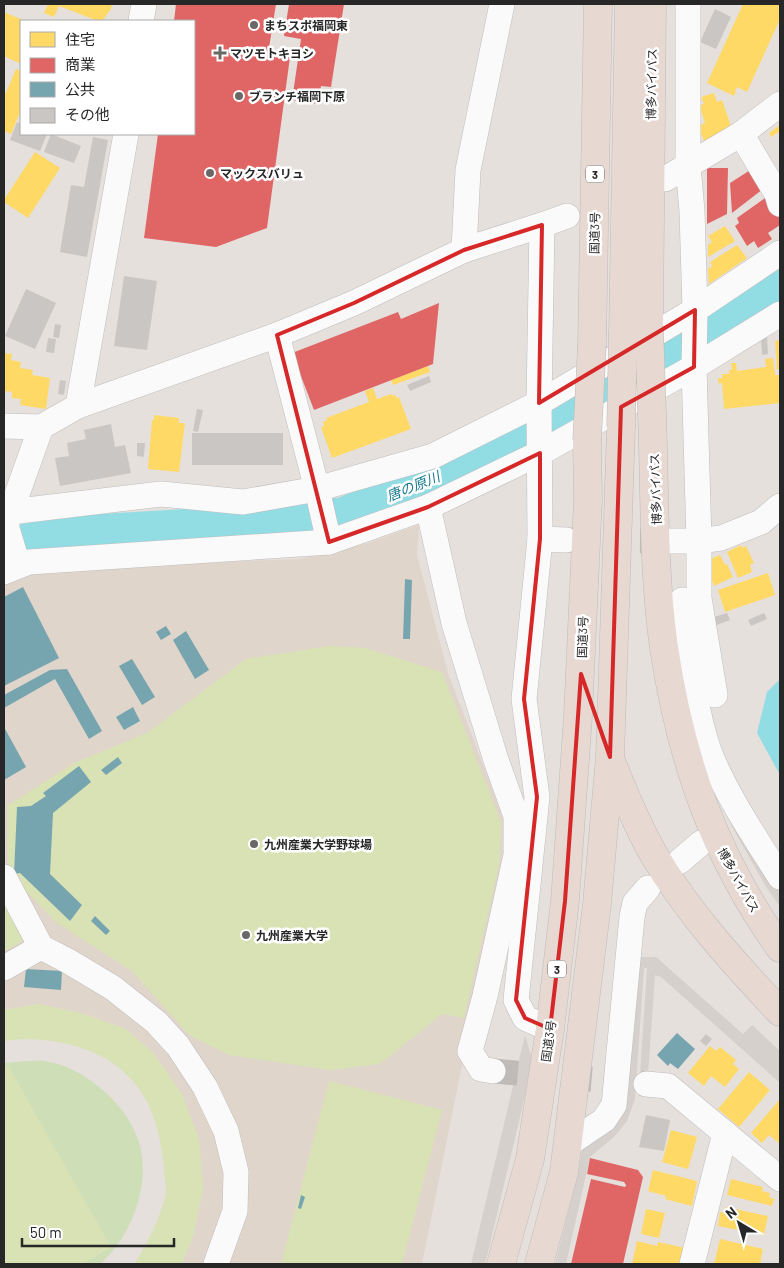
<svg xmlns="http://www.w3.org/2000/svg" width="784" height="1268" viewBox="0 0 784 1268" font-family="Barlow,'Noto Sans JP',sans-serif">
	<rect width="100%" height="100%" fill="#e5e0dc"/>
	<polygon fill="#e0d5ca" points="419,525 417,555 448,673 505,822 502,866 422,1264 182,1264 193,1236 203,1188 182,1094 154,1054 126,1029 84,1014 39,1004 4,1010 4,582 26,570 299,559 365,544"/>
	<path fill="#cedeb6" d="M26 1061C33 1061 42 1060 49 1062 68 1065 84 1075 99 1087 114 1099 127 1114 135 1132 155 1175 134 1235 100 1264H82L111 1247 8 1067 4 1069V1063Z"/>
	<g fill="#d9e2b4">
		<polygon points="329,646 365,648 442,672 501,822 499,866 464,1018 442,1014 380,1064 331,1070 229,1055 189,1035 132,971 57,923 8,872 7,806 74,763 147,733 246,659"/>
		<polygon points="4,899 26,939 4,952"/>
		<path d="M39 1004 84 1014 126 1029 154 1054 182 1094 199 1139 203 1188 193 1236 182 1264H134C145 1249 164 1210 166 1192 166 1185 164 1177 164 1169 161 1135 153 1101 128 1076 98 1045 44 1035 4 1041V1010Z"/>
		<polygon points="9,1067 111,1247 82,1264 4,1264 4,1069"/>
		<polygon points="329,1081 442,1110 402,1264 281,1264"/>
	</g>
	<g fill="#d5d0cc">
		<polygon points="735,822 780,889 780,907 765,885 731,825"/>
		<polygon points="637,957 656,957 743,1034 752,1025 780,1051 780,1083 661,977 655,975 648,1075 640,1075 647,968 644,968 635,1099 627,1121 615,1136 590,1157 566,1264 555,1264 578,1174 583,1144 596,1135"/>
		<polygon points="525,1035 533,1062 489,1248 485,1264 471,1264"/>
	</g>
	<polygon fill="#92dce4" points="780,679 780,775 757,733 767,692"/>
	<g fill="#ffd966">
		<polygon points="48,4 112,4 111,9 102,21 98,21 59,6 54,17 44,13"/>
		<polygon points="743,4 780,4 780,19 747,92 737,87 734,96 707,83"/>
		<polygon points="4,12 25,21 21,21 21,64 4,56"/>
		<polygon points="16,69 21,71 21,110 11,134 4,131 4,97"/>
		<polygon points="714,93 717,102 722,100 732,129 704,141 698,126 705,123 699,105 704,104 701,97"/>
		<polygon points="780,125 780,131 771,137 769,133"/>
		<polygon points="35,152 60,168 28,218 4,202 4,200"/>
		<polygon points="725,226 735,241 708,257 708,245 712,242 708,236"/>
		<polygon points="737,245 747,258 709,284 708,269 712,266 710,262"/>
		<polygon points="780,340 780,369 777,370 775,341"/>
		<polygon points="4,353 12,354 11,360 21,362 20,368 33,370 32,375 50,378 46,409 20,405 21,399 12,398 12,392 4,391"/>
		<polygon points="773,358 775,375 780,375 780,403 724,409 722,383 719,384 718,378 722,378 722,374 729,374 729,370 732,370 731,363 736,363 737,371 766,367 765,359"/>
		<polygon points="428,366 430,372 393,385 391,380"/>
		<polygon points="373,388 377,399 391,394 392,396 395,394 396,398 399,397 411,429 332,458 321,427 324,426 323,422 327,420 326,418 369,402 365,391"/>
		<polygon points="154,415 179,418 179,423 185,423 179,472 148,469 152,420 154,420"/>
		<polygon points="741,545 742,548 746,546 754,563 750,565 752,572 738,578 727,552"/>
		<polygon points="720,555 725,565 727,564 733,577 714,586 708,570 708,560"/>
		<polygon points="768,573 775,595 725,612 718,590"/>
		<polygon points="710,1046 716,1051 720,1047 736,1060 733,1064 739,1069 725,1087 711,1076 704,1086 688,1073"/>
		<polygon points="749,1072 770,1090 739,1127 718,1109"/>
		<polygon points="780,1099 780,1144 769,1135 762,1143 751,1133"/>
		<polygon points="671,1130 697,1137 688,1169 662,1162"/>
		<polygon points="653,1170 697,1181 692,1206 665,1199 666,1196 648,1191"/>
		<polygon points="731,1179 763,1187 762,1191 770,1193 769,1197 774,1199 772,1206 727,1195"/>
		<polygon points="726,1207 768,1216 764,1235 718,1226 720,1212 725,1213"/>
		<polygon points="646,1209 665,1213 659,1238 641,1234"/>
		<polygon points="720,1239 763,1249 760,1264 714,1264"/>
		<polygon points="637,1241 657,1246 658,1242 685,1248 681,1264 632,1264"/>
	</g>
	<g fill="#e06666">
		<polygon points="176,4 276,4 268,54 290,57 267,228 216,247 144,238 158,134 194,134 194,21 174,21"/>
		<polygon points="289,4 344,4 331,87 321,86 318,104 292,100 301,39 284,36"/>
		<polygon points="755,167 767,186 732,213 730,183"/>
		<polygon points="707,168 728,168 727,214 707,224"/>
		<polygon points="765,198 776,209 780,218 780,225 768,233 772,239 758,248 754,241 747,246 735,226 739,223 737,218"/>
		<polygon points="439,303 433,364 314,410 292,353 398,312 401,319"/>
		<polygon points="590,1158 638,1170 643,1177 623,1264 571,1264 591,1179 625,1187 626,1185 624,1182 587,1174"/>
	</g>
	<g fill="#76a5af">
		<polygon points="405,579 412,580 410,639 403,639"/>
		<polygon points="23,587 59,658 4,686 4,597"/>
		<polygon points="166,626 171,634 161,640 156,632"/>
		<polygon points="186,631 209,670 195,679 173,640"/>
		<polygon points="132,659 155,697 142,705 119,666"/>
		<polygon points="67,669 102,731 89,739 55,679 4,708 4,695 50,670"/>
		<polygon points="133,707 140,721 124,730 116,717"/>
		<polygon points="4,727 26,767 4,780"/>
		<polygon points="118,757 122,763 106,775 101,770"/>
		<polygon points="79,766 91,782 53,813 50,874 82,905 70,921 20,873 14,874 17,807 31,806 46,796 43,793"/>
		<polygon points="95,916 110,931 106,935 91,921"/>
		<polygon points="26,969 62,971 61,990 24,987"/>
		<polygon points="677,1033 695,1049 678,1069 670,1063 668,1066 657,1055"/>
		<polygon points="301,1195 305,1197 301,1209 298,1208"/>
	</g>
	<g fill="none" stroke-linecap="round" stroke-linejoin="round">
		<polyline stroke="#92dce4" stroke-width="36" points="4,550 24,542 66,534 305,520 344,515 494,453 686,345 780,288"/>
	</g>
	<g fill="#cac6c3">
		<polygon points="715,9 731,17 716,49 700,42"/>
		<polygon points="17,122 21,124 21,134 47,134 40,151 10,140"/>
		<polygon points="51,134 81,146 74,163 44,152"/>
		<polygon points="93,137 108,140 87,257 60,252 71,185 84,187"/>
		<polygon points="124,276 157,281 147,350 114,346"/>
		<polygon points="26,289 56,303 35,349 5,336"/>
		<polygon points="55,324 61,325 59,338 53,337"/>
		<polygon points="767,336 768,354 762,355 761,337"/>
		<polygon points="48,338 56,339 54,353 46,352"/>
		<polygon points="429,376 431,382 410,391 407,385"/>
		<polygon points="60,380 66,381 64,395 58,394"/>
		<polygon points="197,409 203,410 198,432 193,431"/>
		<polygon points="111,424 115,447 125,445 131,473 60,486 55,458 69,456 67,443 86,439 84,430"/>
		<rect x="192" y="433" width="91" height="32"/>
		<polygon points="137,443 145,443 144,457 137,456"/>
		<polygon points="727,613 730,620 714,626 711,618"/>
		<polygon points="764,613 767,619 751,626 748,620"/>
		<polygon points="706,1034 712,1039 706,1046 700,1041"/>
		<polygon points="646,1115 670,1120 664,1151 639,1147"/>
	</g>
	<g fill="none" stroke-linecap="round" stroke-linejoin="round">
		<g stroke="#bfbbb8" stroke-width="25" stroke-dasharray="25 12" stroke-linecap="butt">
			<polyline points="566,540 669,541"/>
			<polyline points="493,1071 646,1084"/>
		</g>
		<g stroke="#bfbdbd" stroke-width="26">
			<g id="minor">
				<polyline points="688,4 688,166 692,211 695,310 694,367 699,541 699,598 715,695"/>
				<polyline points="141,21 144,4"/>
				<polyline points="741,134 777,194 780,204"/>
				<polyline points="665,179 741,134 780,104"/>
				<polyline points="542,225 539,403 540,539 524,699 537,797 516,1000 525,1018 550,1029"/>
				<polyline points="464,250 468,170 502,4"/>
				<polyline points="277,335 317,489 329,542"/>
				<polyline points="78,406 126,134"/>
				<polyline points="4,426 41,427 78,406 277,335 354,303 464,250 542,225 567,216"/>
				<polyline points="428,507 454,623 496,760 516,816 516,855 485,996 470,1051 481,1069 493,1071"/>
				<polyline points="4,515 10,512 161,494 243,502 317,489 433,456 539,403 695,310 780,253"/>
				<polyline points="540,539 566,540"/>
				<polyline points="669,541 699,541 721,538 761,522 780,506"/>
				<polyline points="18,565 6,525 41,427"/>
				<polyline points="4,572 29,562 329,542 428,507 540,453 694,367 780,314"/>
				<path d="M682 600C689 648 693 706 709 751 725 793 756 839 780 877"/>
				<polyline points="680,861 701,843"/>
				<polyline points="4,877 41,947 68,961 113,988 156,1022 178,1046 205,1087 226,1131 236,1172 235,1211 216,1264"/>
				<polyline points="4,968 41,947"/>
				<polyline points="646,1084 668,1086 780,1179"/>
				<polyline points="567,1145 604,1120 614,1105 632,917 635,903 648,888"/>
				<polyline points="692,1264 725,1133"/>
			</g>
		</g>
		<g stroke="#bebcbb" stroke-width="29">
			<g id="highway">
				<polyline points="649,326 652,4"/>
				<polyline points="623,332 629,4"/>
				<polyline points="592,345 598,4"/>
				<path d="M652 414C655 492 653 571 664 648 681 761 714 855 780 948"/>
				<path d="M611 761C624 793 637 825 654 855 688 913 734 963 780 1012"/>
				<polyline points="501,1264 530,1159 550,1029 565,901 578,716 588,499 587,441"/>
				<polyline points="539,1264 564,1172 597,904 610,757 621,427"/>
			</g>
		</g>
		<use href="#minor" stroke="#fbfafa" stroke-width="25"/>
		<use href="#highway" stroke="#e7d8d2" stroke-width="28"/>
		<g stroke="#bebcbb" stroke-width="29" stroke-linecap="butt">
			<g id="highway-bridge">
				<polyline points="649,326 652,414"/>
				<polyline points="621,427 623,332"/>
				<polyline points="587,441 592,345"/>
			</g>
		</g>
		<use href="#highway-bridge" stroke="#e7d8d2" stroke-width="28"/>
	</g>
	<path fill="none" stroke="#d62828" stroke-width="4" stroke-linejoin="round" d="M542 225 539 403 695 310 694 367 621 407 610 757 581 674 565 901 550 1029 525 1018 516 1000 537 797 524 699 540 539V453L428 507 329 542 277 335 354 303 464 250Z"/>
	<g fill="#6a6866" stroke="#fff" stroke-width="2">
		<circle cx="254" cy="25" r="5"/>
		<path d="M217.5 45.5h5v5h5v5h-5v5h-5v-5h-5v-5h5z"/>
		<circle cx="239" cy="96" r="5"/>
		<circle cx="210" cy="173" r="5"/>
		<circle cx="254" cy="844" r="5"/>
		<circle cx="246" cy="935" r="5"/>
	</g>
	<g text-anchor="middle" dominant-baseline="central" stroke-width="5" stroke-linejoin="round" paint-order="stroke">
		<g fill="#fff" stroke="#686868" stroke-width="1">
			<rect x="586" y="165.5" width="18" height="17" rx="4"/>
			<rect x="548" y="960.5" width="18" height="17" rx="4"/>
		</g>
		<g font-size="11" font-weight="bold" fill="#272727">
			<text x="595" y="174">3</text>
			<text x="557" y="969">3</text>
		</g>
		<g font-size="12" font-weight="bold" fill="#272727" stroke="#fff" text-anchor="start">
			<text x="264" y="25">まちスポ福岡東</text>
			<text x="230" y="53">マツモトキヨシ</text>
			<text x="249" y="96">ブランチ福岡下原</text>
			<text x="220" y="173">マックスバリュ</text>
			<text x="264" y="844">九州産業大学野球場</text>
			<text x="256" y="935">九州産業大学</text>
		</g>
		<g font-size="12" fill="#272727" stroke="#fff">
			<text transform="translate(651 84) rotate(-89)">博多バイパス</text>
			<text transform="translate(594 233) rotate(-89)">国道3号</text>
			<text transform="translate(655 489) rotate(-92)">博多バイパス</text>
			<text transform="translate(582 637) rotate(-88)">国道3号</text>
			<text transform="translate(739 880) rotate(61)">博多バイパス</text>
			<text transform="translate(548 1041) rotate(-82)">国道3号</text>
		</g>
		<g font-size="14" font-style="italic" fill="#14788d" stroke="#fff">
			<text transform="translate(413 486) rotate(-22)">唐の原川</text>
		</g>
	</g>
	<rect width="784" height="1268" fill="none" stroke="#272727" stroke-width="10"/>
	<rect x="20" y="20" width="175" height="115" fill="#ffffff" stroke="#a9a9a9"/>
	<rect x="30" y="32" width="25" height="15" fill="#ffd966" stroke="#a9a9a9"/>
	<text x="65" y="45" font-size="15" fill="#272727">住宅</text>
	<rect x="30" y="58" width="25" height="15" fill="#e06666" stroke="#a9a9a9"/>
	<text x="65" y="70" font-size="15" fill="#272727">商業</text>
	<rect x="30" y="82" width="25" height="15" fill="#76a5af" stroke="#a9a9a9"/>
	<text x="65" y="95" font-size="15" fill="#272727">公共</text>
	<rect x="30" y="108" width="25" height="15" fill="#cac6c3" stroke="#a9a9a9"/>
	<text x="65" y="120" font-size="15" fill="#272727">その他</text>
	<g transform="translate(739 1223) rotate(322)" stroke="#ffffff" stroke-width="4" paint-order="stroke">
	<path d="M0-4L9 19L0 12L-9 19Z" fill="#272727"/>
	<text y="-8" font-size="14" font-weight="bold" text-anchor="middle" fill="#272727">N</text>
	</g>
	<path d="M22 1238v8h152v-8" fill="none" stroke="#272727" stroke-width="2.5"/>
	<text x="30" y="1238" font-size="15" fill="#272727" stroke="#ffffff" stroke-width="4" paint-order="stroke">50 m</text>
</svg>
